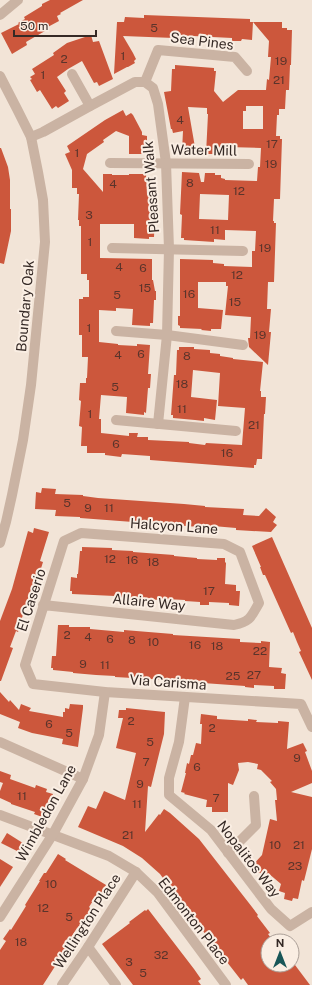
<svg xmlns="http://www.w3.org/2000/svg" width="312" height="985" viewBox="0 0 312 985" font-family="'Public Sans',sans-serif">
	<rect width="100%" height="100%" fill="#f2e4d7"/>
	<g fill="#cc573c" fill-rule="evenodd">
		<polygon points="50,0 83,0 60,13 61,14 57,16 59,21 44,29 45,31 26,42 27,45 12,54 1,33 19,24 18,23 25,19 24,17 42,6 42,4"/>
		<path d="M144 15 250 19V22H282V28H287V30H292L291 65H290L289 90H286L285 109H279V115H277L276 136H280V139H282L280 199H274L273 221H274V223H276L274 282H268L267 309H271L269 332H271L268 365 249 347 248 338H250L251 317 225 315 228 286H226V282H198V308L223 310 221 329H211V331L201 330 202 329 180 328V326L178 325V316H180V259L213 260V263L224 264V266L252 267V251H255L256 231 225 230V240L214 239V242L184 240V238H181L182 215 180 214 182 172 199 173 201 182H204L205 173H215V175H221V178L225 179V180L257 181 258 167H260L261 148 227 147V153L216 152V154H206L208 114H207V108L188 107 196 153H185V151H182L183 131 173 133 172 129H171L164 92 171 91 172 69H175V65L214 68V71H216L214 91 223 102 238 90H266L267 79 269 80 271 57H268L269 41 253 22 252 40 242 39 241 41H232V38L174 35V38L123 36 133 53 136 59 134 61 135 63 128 67H127L114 74 117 22H124L125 17 144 18ZM246 106H263V129H243V111H246ZM200 194 229 195 228 220 199 219Z"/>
		<polygon points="91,35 93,42 99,41 113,79 99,86 97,82 94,83 82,61 68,69 57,77 66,91 64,93 69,101 58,108 56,106 52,109 40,90 37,92 30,80 32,79 30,77 35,74 32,69 54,55 53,53 67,43"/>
		<polygon points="123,110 126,116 131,113 133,115 142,132 142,135 147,136 147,141 148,141 148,144 149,144 149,152 146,152 146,154 129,154 129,136 116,131 103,140 104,142 87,154 83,169 103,192 103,174 112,174 112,175 129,175 129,174 146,174 147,195 152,195 152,199 155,199 155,206 156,206 156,215 155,215 154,237 149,237 149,239 134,238 134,224 100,224 100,258 152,259 152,280 153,280 155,291 156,291 156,300 154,300 153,323 150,323 150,326 132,325 133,309 116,308 116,311 99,310 99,342 118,344 118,345 137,346 137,344 150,345 148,374 151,374 150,388 148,388 146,413 144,412 144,415 126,413 127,397 101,395 99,419 101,419 101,433 129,436 129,433 138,433 137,437 148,437 148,440 189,442 189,443 205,445 206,443 242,445 245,408 218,406 220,373 193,370 191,397 217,400 215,420 204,418 204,421 195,420 173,418 173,415 171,415 174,375 176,375 177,350 179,350 179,347 194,347 194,349 210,350 210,353 220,354 220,356 233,358 233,359 263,362 260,391 261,391 261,397 266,397 265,414 264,414 262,459 257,459 256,465 254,465 254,468 150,460 150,456 122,454 121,457 105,455 105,453 87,453 87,446 81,446 82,427 79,426 81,401 79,400 80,383 86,383 86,378 87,378 88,357 82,357 82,335 79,335 79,299 83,299 83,297 89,297 89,280 87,280 87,274 81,274 81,226 79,226 79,220 78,220 79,194 77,194 77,188 72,188 72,170 65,154 70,152 67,146 105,120"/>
		<polygon points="0,148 1,148 8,167 10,180 10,209 11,209 11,231 4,264 0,263"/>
		<polygon points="42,488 56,489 55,494 83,495 83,496 98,498 184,504 205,506 205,507 244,509 243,515 259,516 266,508 276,517 273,522 277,525 271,532 236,530 236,528 213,526 213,528 173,525 80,518 80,517 55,516 56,510 35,509 36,492 41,493"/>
		<polygon points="34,528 49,532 40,561 43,562 34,591 31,590 20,624 21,624 18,632 16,631 10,647 13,648 1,681 0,681 0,621 12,589 28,531 33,533"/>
		<polygon points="272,537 312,628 312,680 299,652 301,651 297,642 293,632 291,633 265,575 263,575 260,567 261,567 252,546"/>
		<polygon points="82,547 112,548 112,550 133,551 133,552 174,555 174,556 197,558 197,559 217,560 217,558 225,558 225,562 226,563 225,584 236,585 236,591 240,591 239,606 229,605 229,603 209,602 209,605 200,605 200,602 185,601 185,600 166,599 166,600 134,599 115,597 115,596 72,594 72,591 70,591 71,577 77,578 77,574 78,574 80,551 82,551"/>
		<polygon points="58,625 69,625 69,627 90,627 90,629 124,632 124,630 173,634 173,635 240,639 240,642 261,643 261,641 270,642 269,667 282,668 281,673 286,674 285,689 274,689 274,686 254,685 254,688 245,687 245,686 203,683 203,681 169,679 168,680 115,677 115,676 96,675 73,673 73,672 53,670 53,668 51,668 52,656 56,656"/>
		<polygon points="0,692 9,702 10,700 19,710 21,704 31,708 29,711 63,717 63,712 65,712 65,708 69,709 70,704 83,705 83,708 78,747 62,744 63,739 32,733 18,728 20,722 0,714"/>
		<polygon points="126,708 165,712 164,734 158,758 151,787 148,786 145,832 159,814 160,815 164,809 170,813 199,839 252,907 258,915 257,916 270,933 268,934 273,941 268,941 268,965 291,965 292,966 292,961 310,985 248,985 243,978 241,980 216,948 203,931 204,930 169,884 168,885 160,874 142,858 123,846 78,827 88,806 96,809 104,791 125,800 136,753 116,748 123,718 118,718 119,710 126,710"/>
		<polygon points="201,714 217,716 217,719 248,721 248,719 257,720 256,722 278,723 278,721 289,722 287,749 303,743 307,751 305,752 312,771 312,783 291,792 312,797 312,849 304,881 302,880 298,899 293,898 292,901 284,899 285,893 279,891 281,884 268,873 264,877 260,873 259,873 251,867 262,855 270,819 277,821 275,800 277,800 276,789 270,782 272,781 261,770 257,769 258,764 248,762 238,763 239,770 233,785 228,783 228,812 212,812 212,807 206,807 207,800 184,794 185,793 181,792 186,773 185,773 187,763 189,764 191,755 193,755 196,743 201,744 202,724 200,724"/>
		<polygon points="0,771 11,775 10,779 35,788 36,785 47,789 46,792 53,794 45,818 34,814 35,812 11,804 11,803 0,798 0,791 3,783 0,782"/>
		<polygon points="7,833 26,845 21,853 1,843"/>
		<polygon points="58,854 66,859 65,860 106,885 100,895 98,893 89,907 91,909 79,928 77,928 68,942 70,943 43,985 0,985 0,950 6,941 3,939 10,929 11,930 26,906 25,905 40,881 39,881 44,873 46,873"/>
		<polygon points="0,859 13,867 0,887"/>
		<polygon points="148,909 194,969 201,979 198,981 201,985 133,985 102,944 130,923 129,922 145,910 146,911"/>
	</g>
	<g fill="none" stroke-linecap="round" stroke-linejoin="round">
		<g stroke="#cab3a3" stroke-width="10">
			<polyline points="0,15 18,0"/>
			<polyline points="72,74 90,106"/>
			<polyline points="0,76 17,109 31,137 38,172 43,200 45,242 31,385 23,440 12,495 6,522 0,543"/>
			<polyline points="145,82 158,50 235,57 247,71"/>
			<polyline points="31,137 43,132 90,106 135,82 145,82 153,88 158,104 166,163 169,249 167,335 158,424"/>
			<polyline points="110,163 249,164"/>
			<polyline points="112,248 243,251"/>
			<polyline points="116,331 167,335 243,345"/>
			<polyline points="116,420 236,431"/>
			<path d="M43 605 234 625C251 621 251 617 259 603L240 552 224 544 81 533 64 541 25 665 33 684 105 692 301 704 312 727"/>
			<polyline points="185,697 179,742 169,778 169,795 211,830 271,909 290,926 312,912"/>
			<polyline points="0,742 83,779"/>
			<polyline points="0,815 109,856 136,872 158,893 226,985"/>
			<polyline points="228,853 256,825 254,796"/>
			<polyline points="0,917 53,834 83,779 99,735 105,692"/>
			<polyline points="88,947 116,985"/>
			<polyline points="62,985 88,947 136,872"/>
		</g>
	</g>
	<g text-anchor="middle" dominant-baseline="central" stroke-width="4" stroke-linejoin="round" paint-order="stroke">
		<g font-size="12" fill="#5b342b">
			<text x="154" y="28">5</text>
			<text x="123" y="56">1</text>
			<text x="64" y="59">2</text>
			<text x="281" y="61">19</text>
			<text x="43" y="75">1</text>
			<text x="279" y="80">21</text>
			<text x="180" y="120">4</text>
			<text x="272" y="144">17</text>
			<text x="77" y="153">1</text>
			<text x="271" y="164">19</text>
			<text x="190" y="183">8</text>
			<text x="113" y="184">4</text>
			<text x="239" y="191">12</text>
			<text x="89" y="215">3</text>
			<text x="215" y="230">11</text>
			<text x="90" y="242">1</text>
			<text x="265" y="248">19</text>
			<text x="119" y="267">4</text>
			<text x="143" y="268">6</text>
			<text x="237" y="275">12</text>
			<text x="145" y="288">15</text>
			<text x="189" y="294">16</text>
			<text x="117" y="295">5</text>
			<text x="235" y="302">15</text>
			<text x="89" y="328">1</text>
			<text x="260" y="335">19</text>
			<text x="141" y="354">6</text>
			<text x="118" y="355">4</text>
			<text x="187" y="356">8</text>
			<text x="182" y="384">18</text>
			<text x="115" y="387">5</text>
			<text x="182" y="409">11</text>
			<text x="90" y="414">1</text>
			<text x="254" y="425">21</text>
			<text x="116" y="444">6</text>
			<text x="227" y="453">16</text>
			<text x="67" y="503">5</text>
			<text x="88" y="508">9</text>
			<text x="109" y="508">11</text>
			<text x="110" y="559">12</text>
			<text x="132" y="560">16</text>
			<text x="153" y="562">18</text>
			<text x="209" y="591">17</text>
			<text x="67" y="635">2</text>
			<text x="88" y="637">4</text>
			<text x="110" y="639">6</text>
			<text x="132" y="640">8</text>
			<text x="153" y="642">10</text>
			<text x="195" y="645">16</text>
			<text x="217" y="646">18</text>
			<text x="260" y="651">22</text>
			<text x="83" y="664">9</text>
			<text x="105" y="665">11</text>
			<text x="254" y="675">27</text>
			<text x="233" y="676">25</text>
			<text x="131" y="721">2</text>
			<text x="49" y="724">6</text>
			<text x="212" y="728">2</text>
			<text x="69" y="733">5</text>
			<text x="150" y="742">5</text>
			<text x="297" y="758">9</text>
			<text x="146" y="762">7</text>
			<text x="197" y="767">6</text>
			<text x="140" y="784">9</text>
			<text x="22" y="796">11</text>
			<text x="216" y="798">7</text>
			<text x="137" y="804">11</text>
			<text x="128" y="835">21</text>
			<text x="275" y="845">10</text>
			<text x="299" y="845">21</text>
			<text x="295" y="866">23</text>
			<text x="51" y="884">10</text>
			<text x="43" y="908">12</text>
			<text x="69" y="917">5</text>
			<text x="21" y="942">18</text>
			<text x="161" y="955">32</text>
			<text x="129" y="962">3</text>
			<text x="143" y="973">5</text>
		</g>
		<g font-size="14" fill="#352925" stroke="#faeee3">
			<text transform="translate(202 41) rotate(7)">Sea Pines</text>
			<text transform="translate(204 150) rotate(1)">Water Mill</text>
			<text transform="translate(151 187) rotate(-94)">Pleasant Walk</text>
			<text transform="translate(25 306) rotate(-85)">Boundary Oak</text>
			<text transform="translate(174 526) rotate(4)">Halcyon Lane</text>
			<text transform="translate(31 600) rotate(-72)">El Caserio</text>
			<text transform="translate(149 602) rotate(6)">Allaire Way</text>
			<text transform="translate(168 682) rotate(4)">Via Carisma</text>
			<text transform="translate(46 813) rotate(-61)">Wimbledon Lane</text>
			<text transform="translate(249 859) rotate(52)">Nopalitos Way</text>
			<text transform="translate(87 921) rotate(-57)">Wellington Place</text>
			<text transform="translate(194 921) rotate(52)">Edmonton Place</text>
		</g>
	</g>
	<g transform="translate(280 953)"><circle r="19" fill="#faeee3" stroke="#ab9f97"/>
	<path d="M0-3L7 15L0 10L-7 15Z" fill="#195758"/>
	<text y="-6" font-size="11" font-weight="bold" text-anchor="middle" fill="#352925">N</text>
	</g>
	<path d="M14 30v6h82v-6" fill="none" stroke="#352925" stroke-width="2"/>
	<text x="20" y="30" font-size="12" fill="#352925" stroke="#faeee3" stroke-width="3" paint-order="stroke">50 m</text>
</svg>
